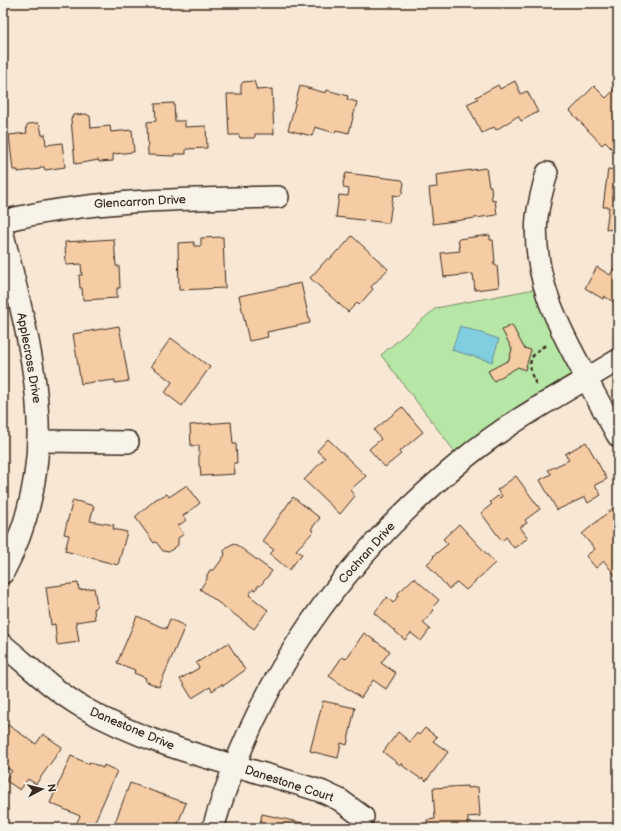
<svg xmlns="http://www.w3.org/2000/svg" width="621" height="831" viewBox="0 0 621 831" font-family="'Balsamiq Sans',sans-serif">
	<rect width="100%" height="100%" fill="#f7e7d4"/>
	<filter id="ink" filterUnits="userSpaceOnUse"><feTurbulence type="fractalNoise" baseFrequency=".025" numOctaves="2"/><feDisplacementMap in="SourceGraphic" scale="8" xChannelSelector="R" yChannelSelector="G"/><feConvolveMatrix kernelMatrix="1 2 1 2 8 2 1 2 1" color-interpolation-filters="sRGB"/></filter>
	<g filter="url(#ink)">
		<polygon fill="#b6e7a7" stroke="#788862" points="545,287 587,379 462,461 381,355 436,308"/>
		<polygon fill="#82cee1" stroke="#668c93" points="460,326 499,339 492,362 452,350"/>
		<g fill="#f6cca5" stroke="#3b2a1e">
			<polygon points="254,81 257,90 272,89 274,134 255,134 255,138 240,138 239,135 229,135 227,94 241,94 241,85 243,82"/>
			<polygon points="515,81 521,94 527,91 538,112 521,121 518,116 496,130 494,127 482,133 467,104 478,99 476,97 498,85 500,89"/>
			<polygon points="300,86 326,93 327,90 348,96 347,99 357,102 349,133 336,130 335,133 315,127 312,136 288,130"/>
			<polygon points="594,86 606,98 617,87 618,88 618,145 613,150 605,142 602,145 570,111"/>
			<polygon points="174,103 175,121 185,121 185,127 206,126 207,148 186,149 186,154 174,154 174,156 148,155 147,122 156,121 155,104"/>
			<polygon points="86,114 90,116 91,128 110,126 111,132 132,130 134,152 113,154 113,161 99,162 99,160 75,164 71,119 73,115"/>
			<polygon points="38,123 40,125 42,135 45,134 46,145 62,143 65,167 45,170 44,167 40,167 40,169 18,172 18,170 13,170 9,135 27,133 26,127 28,124"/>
			<polygon points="486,168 489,186 491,186 492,201 495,200 497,215 433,224 429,188 437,187 436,175"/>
			<polygon points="608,169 618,170 618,231 606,229 609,207 603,207"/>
			<polygon points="346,173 402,180 404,183 402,194 400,196 393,195 389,223 336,217 339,195 348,196 349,189 344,188 343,183"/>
			<polygon points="490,235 490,240 493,240 495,262 493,262 494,265 497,265 499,287 475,290 473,274 444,277 441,253 460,251 458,239"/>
			<polygon points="352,236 388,269 371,287 373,289 359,305 357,303 348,312 310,278 328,258 329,260 338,250 339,251"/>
			<polygon points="223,237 225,288 179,290 178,243 194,242 194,246 201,246 201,238"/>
			<polygon points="114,239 116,266 119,266 120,288 117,288 117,298 83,300 82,288 80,288 79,275 82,275 81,264 66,265 65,242"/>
			<polygon points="616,265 618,267 618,305 604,296 603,299 585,288 597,267 610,275"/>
			<polygon points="301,283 310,323 267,332 268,337 249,341 239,296"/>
			<polygon points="512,325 524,348 531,350 525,370 518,367 494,381 488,371 509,360 512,349 502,330"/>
			<polygon points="119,326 129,381 115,383 115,380 99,382 99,381 81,384 73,334"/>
			<polygon points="171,338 210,367 182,406 165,393 172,382 151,366"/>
			<polygon points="402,407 423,432 399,452 401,454 385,467 369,449 381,439 374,430"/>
			<polygon points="231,422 233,444 236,444 237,463 234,463 235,474 201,476 200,466 199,466 199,445 191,446 190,425"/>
			<polygon points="328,439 366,476 350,490 355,496 340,514 304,480 325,458 317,451"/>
			<polygon points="586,442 607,479 595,485 601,495 588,503 585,497 557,510 540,480 551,474 548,470 569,460 565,454"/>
			<polygon points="516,476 540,509 525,520 527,523 520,527 528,538 514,548 506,537 502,541 481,513 492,504 490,502 498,496 500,498 502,496 497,490"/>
			<polygon points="187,485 200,503 183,516 186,520 178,526 184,534 178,538 178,545 169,552 163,551 156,542 154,543 135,517 156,499 167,494 169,497"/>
			<polygon points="293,497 320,518 311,529 314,531 296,550 302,554 289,570 270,554 274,550 262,541"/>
			<polygon points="73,500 94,506 90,521 114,525 113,529 127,532 118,565 65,551 69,535 64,534"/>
			<polygon points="613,508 618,514 617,578 604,561 596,568 586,556 595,549 582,534"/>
			<polygon points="459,524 495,563 466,590 457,582 449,589 427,564 434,557 433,556 448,544 443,539"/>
			<polygon points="234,543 272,571 260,586 259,585 255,590 253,589 249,595 268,610 254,629 200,589 207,579 207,575 210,570 214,570 225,555 224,551 227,547"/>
			<polygon points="414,578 439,600 432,608 434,610 423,623 430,629 421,641 411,633 405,640 374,613 387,597 393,603 399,595 397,594"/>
			<polygon points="78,583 79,590 94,588 97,605 94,609 95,619 76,622 79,642 57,645 55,624 51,625 46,587"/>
			<polygon points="137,616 166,629 170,619 185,626 159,687 145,681 146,678 134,673 135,670 117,663"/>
			<polygon points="364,633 390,651 381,663 396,673 386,689 373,680 361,698 329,676 342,657 346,659"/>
			<polygon points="228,643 245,670 223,686 222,684 212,691 210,687 192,698 180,679 199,668 196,663"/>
			<polygon points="323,701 355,708 347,745 341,743 338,758 310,751"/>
			<polygon points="8,725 36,744 43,734 62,747 36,784 28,779 20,790 5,780 12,771 3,765 3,731"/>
			<polygon points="425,728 437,737 433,741 448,752 426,781 422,777 421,779 403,766 402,763 400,765 383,752 398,732 410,742 417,733 419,735"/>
			<polygon points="71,756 89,764 89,762 103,768 104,765 117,771 92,828 81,828 75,826 80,816 50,803"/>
			<polygon points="130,783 186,803 176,828 170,825 170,828 122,828 114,825"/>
			<polygon points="467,786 467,788 478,787 480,816 468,817 468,828 427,828 427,820 435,819 433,788"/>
			<polygon points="262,814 307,824 306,828 259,828"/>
		</g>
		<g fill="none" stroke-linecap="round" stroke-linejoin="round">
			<g stroke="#3b2a1e" stroke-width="24">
				<g id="street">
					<path d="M547 173C543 187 539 202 537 217 532 272 555 320 580 366 592 390 605 413 618 436"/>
					<path d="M3 221C93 199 185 199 278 197"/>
					<path d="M3 234C32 354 65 456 3 573"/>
					<polyline points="39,441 128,442"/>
					<path d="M3 645C29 666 53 690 82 707 156 750 242 765 323 792L340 800 363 817"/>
					<path d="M213 828C259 675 342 559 465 458 511 420 567 391 618 360"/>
				</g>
			</g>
			<path stroke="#3b2a1e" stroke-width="2.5" stroke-dasharray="4 3" stroke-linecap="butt" d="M536 384C527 366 527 356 546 345"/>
			<use href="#street" stroke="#f7f3e8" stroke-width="21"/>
		</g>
	</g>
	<g text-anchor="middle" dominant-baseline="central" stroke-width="4" stroke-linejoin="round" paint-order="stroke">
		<g font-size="12" fill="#3b2a1e" stroke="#f7f3e8">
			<text transform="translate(140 202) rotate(-3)">Glencarron Drive</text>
			<text transform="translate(29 358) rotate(80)">Applecross Drive</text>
			<text transform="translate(367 553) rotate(-48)">Cochran Drive</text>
			<text transform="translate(132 729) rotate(23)">Danestone Drive</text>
			<text transform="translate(289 784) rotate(18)">Danestone Court</text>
		</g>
	</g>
	<rect width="621" height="831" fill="none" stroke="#f7f3e8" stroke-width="16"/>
	<rect x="8" y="8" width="605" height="815" fill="none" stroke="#3b2a1e" stroke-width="1.5" filter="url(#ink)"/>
	<g transform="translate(42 789) rotate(83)" stroke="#f7f3e8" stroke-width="3" paint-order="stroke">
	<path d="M0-3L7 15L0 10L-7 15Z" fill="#3b2a1e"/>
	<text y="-6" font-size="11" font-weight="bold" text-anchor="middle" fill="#3b2a1e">N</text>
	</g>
</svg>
